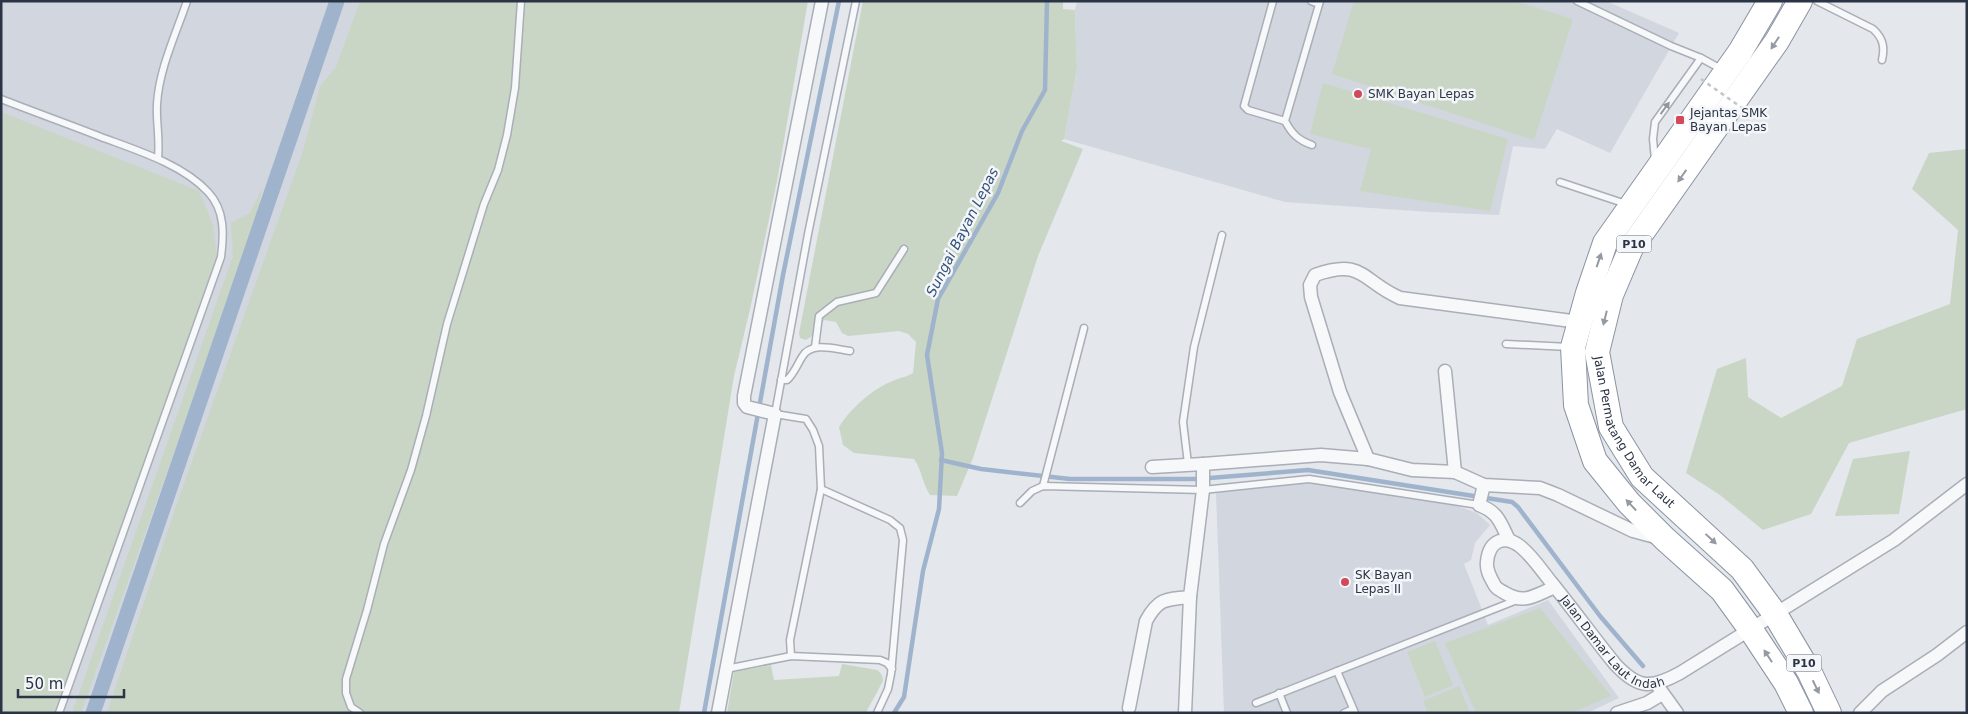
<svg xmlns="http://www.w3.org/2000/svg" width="1968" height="714" viewBox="0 0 1968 714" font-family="'DejaVu Sans',sans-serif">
	<rect width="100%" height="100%" fill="#e4e7ec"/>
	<g fill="#d2d6de">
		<polygon points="1,1 360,1 250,315 129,713 1,713"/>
		<polygon points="1077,1 1606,1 1679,33 1610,153 1557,129 1545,149 1513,146 1499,215 1430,212 1285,202 1064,139 1077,68 1075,10"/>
		<polygon points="1312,482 1452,504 1477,513 1490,525 1475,543 1471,560 1464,564 1488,625 1548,600 1619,698 1587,713 1224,713 1216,493"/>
	</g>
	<g fill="#c9d6c5">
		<polygon points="360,1 808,1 777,181 751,305 734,376 679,713 107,713 176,506 303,151 320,86 336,67"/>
		<path d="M863 1H1063V9L1075 10 1077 68 1064 139 1061 141 1083 149 1038 256 973 458 957 496 930 495C922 483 922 470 914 459L854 453 843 445 839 427C851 408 873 388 895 380 902 377 907 377 913 373L916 342 908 334 899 331 848 336 842 333 836 322 824 320 812 336 806 340 800 338 799 333Z"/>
		<polygon points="1354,1 1515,1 1573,19 1534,140 1332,74"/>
		<polygon points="1323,83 1508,139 1490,211 1360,191 1371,149 1310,134"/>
		<polygon points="1,112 199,191 213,225 217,258 184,356 55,713 1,713"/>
		<polygon points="1967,149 1967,409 1849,443 1811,514 1763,530 1720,495 1686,473 1717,369 1746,358 1748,397 1781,418 1842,386 1857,339 1950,304 1958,230 1912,189 1929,153"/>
		<polygon points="263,186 253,231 81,713 72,713 233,256 231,223 250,213"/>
		<polygon points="1910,451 1899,514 1835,516 1853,459"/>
		<polygon points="1540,608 1611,696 1571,713 1476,713 1445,643"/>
		<polygon points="1435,641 1453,685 1425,697 1407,652"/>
		<path d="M842 664 877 670C880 672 883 675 883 680 883 682 868 708 866 713H727L734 672 771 665 774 680 839 676Z"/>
		<polygon points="1459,686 1470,713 1428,713 1423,701"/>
	</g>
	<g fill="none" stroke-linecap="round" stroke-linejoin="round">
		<g stroke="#9fb4cc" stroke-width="4.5">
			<polyline points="941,460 981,469 1070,479 1197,479 1308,470 1512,502 1518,507 1600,616 1643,666"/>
			<polyline points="704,713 783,275 839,1"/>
			<polyline points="894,713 904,697 923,571 939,509 942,453 927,355 938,299 998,193 1022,131 1045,90 1047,1"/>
		</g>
		<polyline stroke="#9fb4cc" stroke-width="15" points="93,713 337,1"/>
		<g stroke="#a9aeb7" stroke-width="9">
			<g id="lane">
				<polyline points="1273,1 1244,106 1248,110 1285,121"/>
				<polyline points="1311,1 1319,4"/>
				<polyline points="1577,1 1671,46 1701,58 1721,69"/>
				<path d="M1817 1 1873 29C1883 38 1885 47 1882 60"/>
				<path d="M1 99C34 112 68 124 101 137 136 150 182 164 208 192 225 210 224 234 221 257L59 713"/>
				<path d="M1312 145C1298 140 1292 134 1285 121L1320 1"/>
				<path d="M158 158C160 139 156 122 157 104 159 69 176 34 187 1"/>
				<polyline points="1655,160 1653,139 1655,122 1701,58"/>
				<polyline points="1560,182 1626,204"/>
				<polyline points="1506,344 1569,347"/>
				<polyline points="815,347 819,316 837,302 876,293 904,249"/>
				<path d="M781 380H787C794 374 797 365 802 357 811 341 835 349 850 351"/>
				<polyline points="1188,464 1183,422 1194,347 1222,235"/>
				<polyline points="1043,486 1084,328"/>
				<polyline points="821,489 890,520 900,528 903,540 891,674 888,689 877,713"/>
				<polyline points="1020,503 1032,491 1043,486 1203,490 1309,479 1479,505"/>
				<polyline points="791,656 790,640 821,489 819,446 813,430 806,419 775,414 808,234 856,1"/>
				<polyline points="726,669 791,656 880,660 887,663 892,669"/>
				<polyline points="1337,671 1355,713"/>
				<polyline points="1279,693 1287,713"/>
				<polyline points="1256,703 1517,600"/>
				<polyline points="360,713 351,707 346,693 346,679 367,610 384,544 411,470 426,416 447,324 484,204 498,170 507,135 515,88 521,1"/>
				<polyline points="1344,713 1353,709"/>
			</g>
		</g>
		<g stroke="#a9aeb7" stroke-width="15">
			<g id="street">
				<polyline points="1445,371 1455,472"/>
				<path d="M1368 459 1340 392 1311 297 1310 285 1315 275C1364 258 1361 281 1400 298L1579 322"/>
				<polyline points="1152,467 1203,464 1321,455 1368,459 1412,470 1455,472 1484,485 1540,488 1558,495 1633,531 1659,538"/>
				<path d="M1484 485 1479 505C1498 512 1500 522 1509 540"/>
				<path id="s1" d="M1555 587C1535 595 1525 605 1505 593 1500 590 1496 589 1494 584 1490 577 1486 570 1487 562 1489 540 1505 534 1521 547 1533 557 1542 571 1551 582 1573 609 1593 637 1615 664 1638 689 1651 689 1680 673L1894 540 1967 484"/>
				<polyline points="1659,688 1677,713"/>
				<path d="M1129 708 1146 621C1158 599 1165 599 1190 597"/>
				<polyline points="718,713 775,414 747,407 744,403 744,396 822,1"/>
				<polyline points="1185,713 1190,597 1203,490 1203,464"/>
				<polyline points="1617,713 1647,703 1662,694"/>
				<polyline points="1860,713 1882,691 1937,655 1967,632"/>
			</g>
		</g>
		<g stroke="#8b94a3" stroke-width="26">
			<g id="highway">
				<polyline points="1770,1 1740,52 1605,243 1588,293 1573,347 1576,405 1595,461 1629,503 1665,539 1722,590 1751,630 1786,683 1801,713"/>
				<path id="s2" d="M1800 1 1777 41 1631 248 1611 295 1597 352 1611 427 1642 477 1742 569 1775 614 1810 673 1829 713"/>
			</g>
		</g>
		<use href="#lane" stroke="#f7f8fa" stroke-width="6"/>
		<use href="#street" stroke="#f7f8fa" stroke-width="12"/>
		<use href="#highway" stroke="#fff" stroke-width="24"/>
		<polyline stroke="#c2c5cb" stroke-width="2.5" stroke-dasharray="4 4" stroke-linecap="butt" points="1701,79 1745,110"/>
	</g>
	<defs><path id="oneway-solid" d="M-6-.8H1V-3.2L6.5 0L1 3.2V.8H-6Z" transform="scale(1.25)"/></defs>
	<g fill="#959aa2">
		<use href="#oneway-solid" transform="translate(1775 43) rotate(123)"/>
		<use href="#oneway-solid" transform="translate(1682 176) rotate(125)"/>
		<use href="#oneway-solid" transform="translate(1599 260) rotate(-71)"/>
		<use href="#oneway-solid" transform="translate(1605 318) rotate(104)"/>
		<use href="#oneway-solid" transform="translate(1631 505) rotate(-133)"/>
		<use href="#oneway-solid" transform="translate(1711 539) rotate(43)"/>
		<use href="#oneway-solid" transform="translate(1768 656) rotate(-123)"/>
		<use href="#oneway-solid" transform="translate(1816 687) rotate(64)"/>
	</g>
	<use fill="#9196a0" href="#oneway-solid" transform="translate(1665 108) rotate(-54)"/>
	<g fill="#d1495b" stroke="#f4f6f9" stroke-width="2">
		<circle cx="1358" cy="94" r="5"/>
		<rect x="1675" y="115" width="10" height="10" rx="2.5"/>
		<circle cx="1345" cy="582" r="5"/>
	</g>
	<g text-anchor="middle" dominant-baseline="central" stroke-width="5" stroke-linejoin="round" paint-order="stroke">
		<g fill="#f4f6f9" stroke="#676e7b" stroke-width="1">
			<rect x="1616.5" y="235.5" width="35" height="17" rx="4"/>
			<rect x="1786.5" y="654.5" width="35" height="17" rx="4"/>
		</g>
		<g font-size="11" font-weight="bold" fill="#2b3445">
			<text x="1634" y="244">P10</text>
			<text x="1804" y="663">P10</text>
		</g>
		<g font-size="12" fill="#2b3445" stroke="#f4f6f9" text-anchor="start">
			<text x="1368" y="94">SMK Bayan Lepas</text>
			<text x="1690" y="113">Jejantas SMK<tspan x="1690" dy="14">Bayan Lepas</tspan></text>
			<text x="1355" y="575">SK Bayan<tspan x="1355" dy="14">Lepas II</tspan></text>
		</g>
		<g font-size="12" fill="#2b3445" stroke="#f4f6f9">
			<text stroke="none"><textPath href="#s2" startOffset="500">Jalan Permatang Damar Laut</textPath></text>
			<text stroke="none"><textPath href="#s1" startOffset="276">Jalan Damar Laut Indah</textPath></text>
		</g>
		<g font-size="14" font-style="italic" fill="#34527a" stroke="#f4f6f9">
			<text transform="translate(962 232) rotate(-63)">Sungai Bayan Lepas</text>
		</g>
	</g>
	<rect width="1968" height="714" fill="none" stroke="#2b3445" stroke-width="5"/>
	<path d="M18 689v8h106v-8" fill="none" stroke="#2b3445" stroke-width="2.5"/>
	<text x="25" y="689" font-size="15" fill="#2b3445" stroke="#f4f6f9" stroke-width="4" paint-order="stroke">50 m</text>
</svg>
